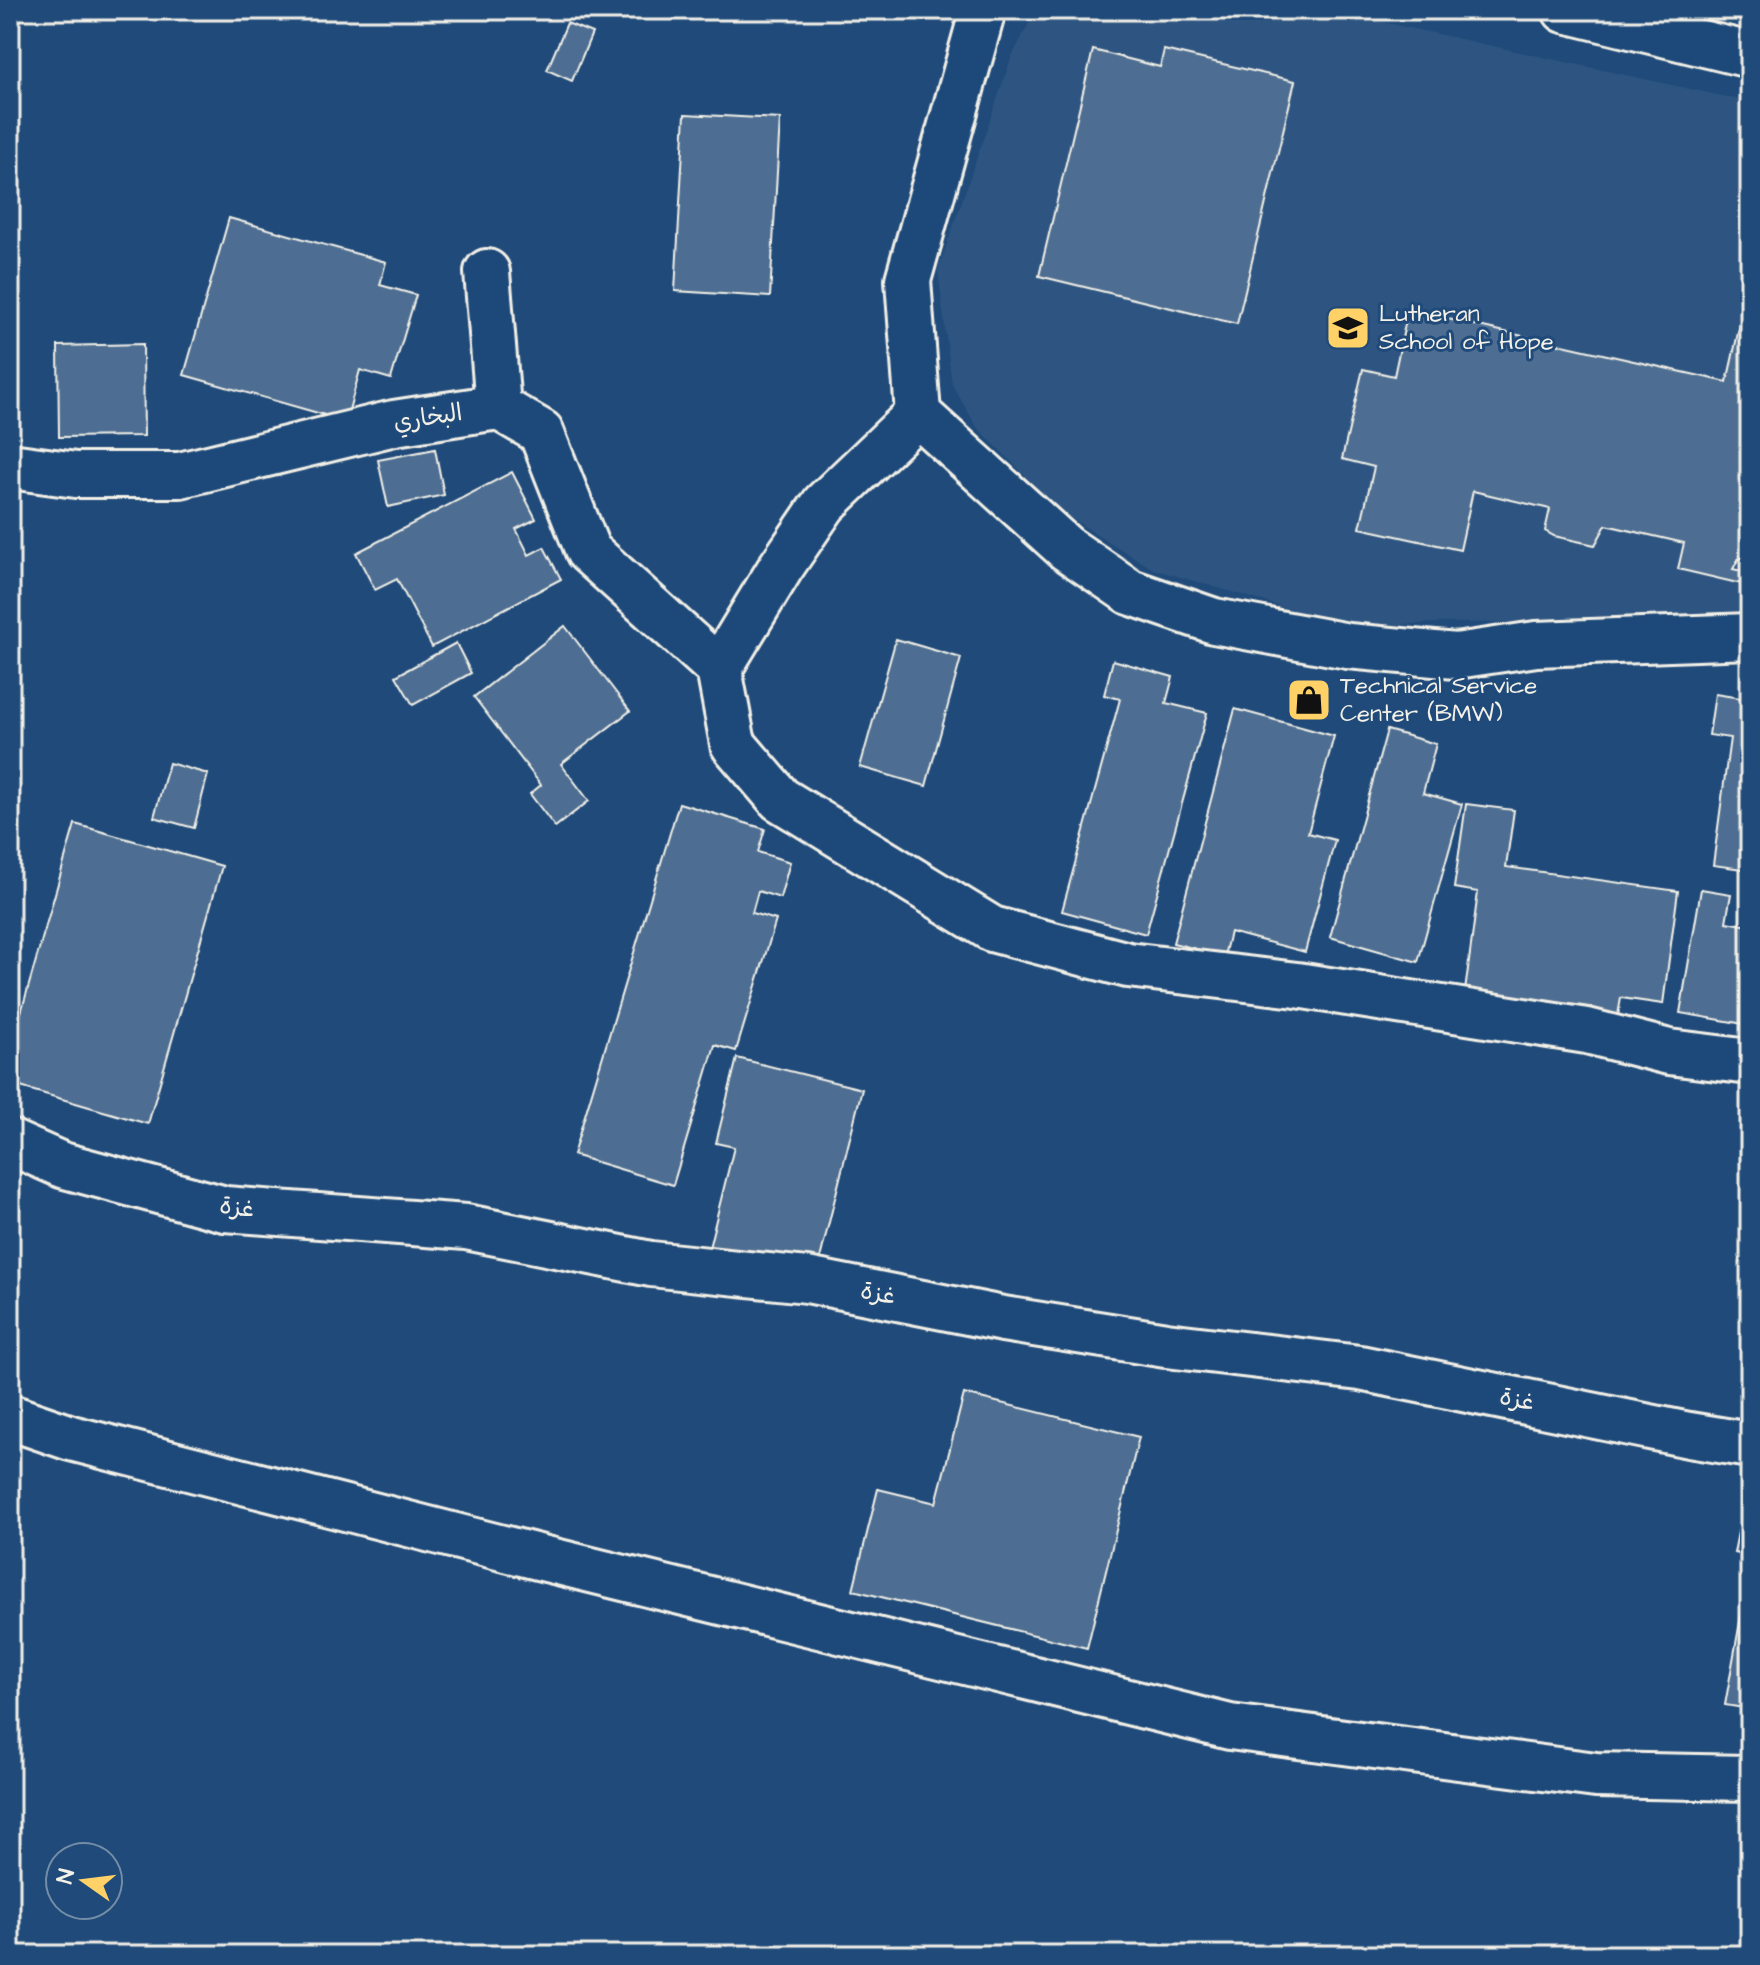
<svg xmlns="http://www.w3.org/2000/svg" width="1760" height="1965" viewBox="0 0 1760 1965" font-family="'Architects Daughter','Playpen Sans Arabic',sans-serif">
	<rect width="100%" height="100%" fill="#1f4a7a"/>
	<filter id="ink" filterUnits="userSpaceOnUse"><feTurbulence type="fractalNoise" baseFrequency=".0125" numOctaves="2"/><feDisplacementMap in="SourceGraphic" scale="16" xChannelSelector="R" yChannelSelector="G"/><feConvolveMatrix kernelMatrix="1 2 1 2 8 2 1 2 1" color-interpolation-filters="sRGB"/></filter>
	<g filter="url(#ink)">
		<polygon fill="#2d5581" points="1036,10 1327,10 1750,102 1750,621 1435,623 1351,627 1153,569 1061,512 977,427 952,385 938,270 1012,56"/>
		<g fill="#4d6e92" stroke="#f4f1e8" stroke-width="2">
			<polygon points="567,23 592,33 572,81 547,70"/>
			<polygon points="1093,50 1160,67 1164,50 1295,81 1237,324 1039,276"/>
			<polygon points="685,114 780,119 770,297 675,291"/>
			<polygon points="229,218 386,262 380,285 416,295 391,379 360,370 346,421 184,375"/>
			<polygon points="1744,306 1750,307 1750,561 1739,558 1733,569 1750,573 1750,586 1678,569 1684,543 1606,525 1595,545 1554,536 1545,531 1550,509 1473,491 1460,550 1360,528 1374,467 1342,459 1363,369 1394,376 1408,310 1727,382"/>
			<polygon points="143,344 144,436 59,437 58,346"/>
			<polygon points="435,449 444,495 388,507 378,460"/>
			<polygon points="512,472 536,519 516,529 529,555 544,547 561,579 432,647 397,579 375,590 356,553"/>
			<polygon points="565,626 630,711 561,764 589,801 555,827 530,794 541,785 474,697"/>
			<polygon points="896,639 961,658 926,786 860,767"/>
			<polygon points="456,643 471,673 413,705 396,676"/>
			<polygon points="1113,660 1173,677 1166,703 1207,713 1146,934 1062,911 1120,699 1104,695"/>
			<polygon points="1715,694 1747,699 1742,730 1750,731 1750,870 1713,865 1730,738 1709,735"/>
			<polygon points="1235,709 1334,736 1308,833 1335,840 1305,952 1230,932 1224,956 1173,943"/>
			<polygon points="1387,730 1436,744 1423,793 1462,804 1418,962 1330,937"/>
			<polygon points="169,763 208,774 194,828 154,817"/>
			<polygon points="679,803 765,829 758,852 790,862 780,898 758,891 752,913 776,920 736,1051 715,1045 673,1185 573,1155"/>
			<polygon points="1466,804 1514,810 1506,867 1678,891 1663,1004 1621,998 1617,1021 1464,999 1478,892 1454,888"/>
			<polygon points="75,824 222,866 148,1124 10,1084 10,1051"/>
			<polygon points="1701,889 1731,894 1726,922 1750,926 1750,1025 1680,1013"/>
			<polygon points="737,1058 862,1089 815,1279 708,1252 734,1147 716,1143"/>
			<polygon points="964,1394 1139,1437 1087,1648 853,1590 878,1489 936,1503"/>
			<polygon points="1745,1496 1750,1497 1750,1556 1734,1553"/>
			<polygon points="1750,1566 1750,1709 1725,1705"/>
		</g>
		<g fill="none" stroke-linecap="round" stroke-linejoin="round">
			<g stroke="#f4f1e8" stroke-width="50">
				<g id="minor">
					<polyline points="1565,10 1750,55"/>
					<polyline points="487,272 498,407"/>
					<polyline points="918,414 824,504 781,567 719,669 733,744 780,799 992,929 1128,965 1297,985 1587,1031 1669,1052 1750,1062"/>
					<polyline points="918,414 1066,548 1130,592 1214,621 1348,646 1456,656 1536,644 1750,636"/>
					<polyline points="918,414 908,280 983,10"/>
					<polyline points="10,466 76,475 180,475 394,423 498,407 541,432 588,551 719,669"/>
					<polyline points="10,1142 62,1165 225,1209 466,1227 651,1264 807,1280 1003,1319 1166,1345 1360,1368 1689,1435 1750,1445"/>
					<polyline points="10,1417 71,1438 530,1555 1230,1727 1596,1775 1750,1778"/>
				</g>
			</g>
			<use href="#minor" stroke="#1f4a7a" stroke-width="44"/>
		</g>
	</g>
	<defs>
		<g id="school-square" transform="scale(2.3)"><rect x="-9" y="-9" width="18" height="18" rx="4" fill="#ffd166" stroke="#1f4a7a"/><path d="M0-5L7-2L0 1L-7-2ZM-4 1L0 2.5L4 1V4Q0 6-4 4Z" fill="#111"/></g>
		<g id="shop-square" transform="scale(2.3)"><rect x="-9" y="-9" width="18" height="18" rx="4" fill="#ffd166" stroke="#1f4a7a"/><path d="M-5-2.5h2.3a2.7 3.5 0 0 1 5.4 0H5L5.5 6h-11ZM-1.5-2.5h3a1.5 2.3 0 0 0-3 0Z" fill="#111"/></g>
	</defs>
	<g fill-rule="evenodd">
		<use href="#school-square" x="1348" y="328"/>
		<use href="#shop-square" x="1309" y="700"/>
	</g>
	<g text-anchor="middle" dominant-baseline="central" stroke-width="6" stroke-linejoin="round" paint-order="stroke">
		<g font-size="24" fill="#f4f1e8" stroke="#1f4a7a" text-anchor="start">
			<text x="1379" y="314">Lutheran<tspan x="1379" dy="28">School of Hope</tspan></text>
			<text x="1340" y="686">Technical Service<tspan x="1340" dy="28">Center (BMW)</tspan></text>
		</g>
		<g font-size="24" fill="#f4f1e8" stroke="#1f4a7a">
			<text transform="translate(428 418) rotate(-9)">البخاري</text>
			<text transform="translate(237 1208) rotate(8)">غزة</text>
			<text transform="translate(878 1294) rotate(11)">غزة</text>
			<text transform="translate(1517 1400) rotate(12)">غزة</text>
		</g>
	</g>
	<rect width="1760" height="1965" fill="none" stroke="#1f4a7a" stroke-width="40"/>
	<rect x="20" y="20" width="1720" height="1925" fill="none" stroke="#f4f1e8" stroke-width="3" filter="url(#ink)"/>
	<g transform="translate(84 1881) rotate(284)"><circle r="38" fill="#1f4a7a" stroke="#748da6" stroke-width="2"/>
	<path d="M0-6L14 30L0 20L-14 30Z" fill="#ffd166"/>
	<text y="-12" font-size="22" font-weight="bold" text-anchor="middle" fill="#f4f1e8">N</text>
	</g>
</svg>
